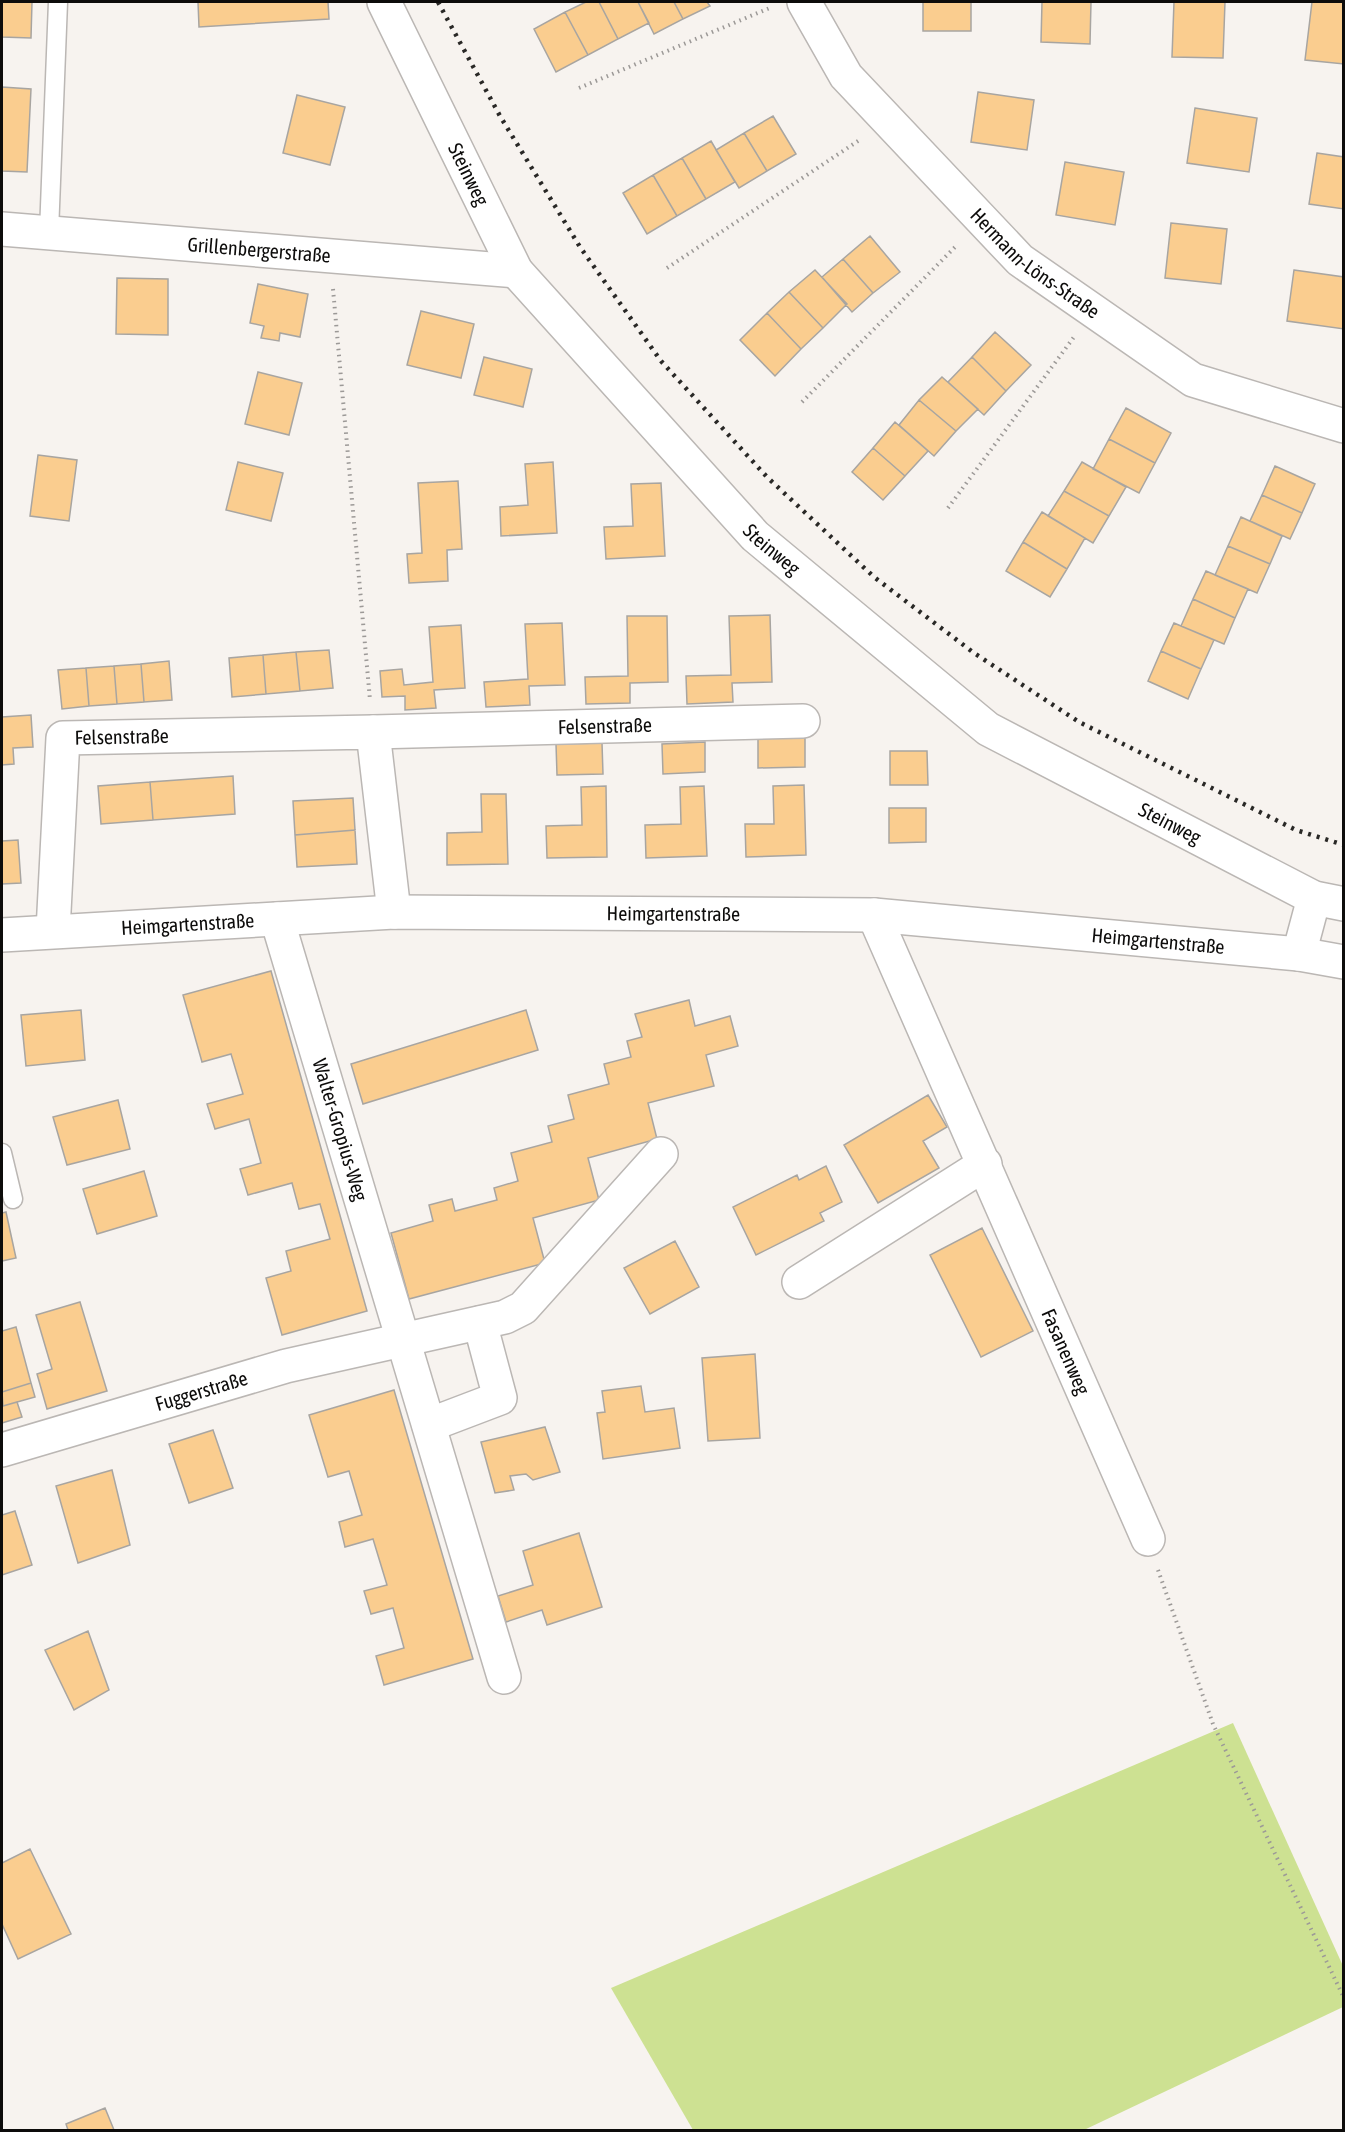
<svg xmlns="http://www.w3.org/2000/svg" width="1345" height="2132" viewBox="0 0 1345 2132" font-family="'Asap Condensed',sans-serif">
<rect width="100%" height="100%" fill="#f7f3ef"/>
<path fill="#cde192" d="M 1233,1723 L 1343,1966 L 1343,2007 L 1084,2130 L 693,2130 L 611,1988 Z"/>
<path fill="#facd8f" stroke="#a8a5a1" stroke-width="1.5" d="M 2,2 L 32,2 L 31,38 L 2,37 Z
M 198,2 L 328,2 L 329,19 L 199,27 Z
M 586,2 L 599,2 L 618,39 L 588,55 L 565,12 Z
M 599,2 L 638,2 L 649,23 L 618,39 Z
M 638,2 L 674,2 L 683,19 L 654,34 Z
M 674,2 L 707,2 L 710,6 L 683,19 Z
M 923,2 L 971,2 L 971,31 L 923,31 Z
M 1042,2 L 1091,2 L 1090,44 L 1041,42 Z
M 1174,2 L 1225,2 L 1223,58 L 1172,57 Z
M 1312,2 L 1344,2 L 1344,64 L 1305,60 Z
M 565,12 L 588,55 L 556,72 L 534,29 Z
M 2,87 L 31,89 L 27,172 L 2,171 Z
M 978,92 L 1034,100 L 1027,150 L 971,142 Z
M 297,95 L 345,107 L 330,165 L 283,153 Z
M 1195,108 L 1257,118 L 1249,172 L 1187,163 Z
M 773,116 L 796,154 L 767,171 L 744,133 Z
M 744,133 L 767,171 L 739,188 L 716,150 Z
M 711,141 L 735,182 L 706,199 L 682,158 Z
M 1317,153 L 1344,157 L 1344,209 L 1309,204 Z
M 682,158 L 706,199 L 677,216 L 653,175 Z
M 1065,162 L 1124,172 L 1115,225 L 1056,215 Z
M 653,175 L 677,216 L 647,234 L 623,193 Z
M 1171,223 L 1227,229 L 1221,284 L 1165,278 Z
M 870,236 L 900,272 L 873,293 L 843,259 Z
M 843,259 L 873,293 L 852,312 L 822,277 Z
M 815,270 L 847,304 L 823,328 L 789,292 Z
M 1294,270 L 1344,277 L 1344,329 L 1287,321 Z
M 117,278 L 168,279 L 168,335 L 116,334 Z
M 258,284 L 308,294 L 300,337 L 280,333 L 279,341 L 261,338 L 264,326 L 250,323 Z
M 789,292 L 823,328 L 801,349 L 767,313 Z
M 421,311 L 474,324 L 461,378 L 407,365 Z
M 767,313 L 801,349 L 775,376 L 740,340 Z
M 995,332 L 1031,365 L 1006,391 L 972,357 Z
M 484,357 L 532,369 L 523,407 L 474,395 Z
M 972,357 L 1006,391 L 984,415 L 948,382 Z
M 258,372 L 302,383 L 289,435 L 245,424 Z
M 942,377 L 978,409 L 956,431 L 919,400 Z
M 919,400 L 956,431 L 934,456 L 899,425 Z
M 1126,408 L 1171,433 L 1155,463 L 1109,439 Z
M 895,422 L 928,451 L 905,476 L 873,448 Z
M 1109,439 L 1155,463 L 1139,493 L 1093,469 Z
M 873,448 L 905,476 L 883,500 L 852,472 Z
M 38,455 L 77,460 L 69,521 L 30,516 Z
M 238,462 L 283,473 L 271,521 L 226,510 Z
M 553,462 L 557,533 L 501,536 L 500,507 L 528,505 L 525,464 Z
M 1082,462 L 1126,487 L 1109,516 L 1064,491 Z
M 1275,466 L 1315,484 L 1302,513 L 1262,495 Z
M 458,481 L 462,549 L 447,550 L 448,581 L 409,583 L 407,554 L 422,553 L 418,483 Z
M 661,483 L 665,556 L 606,559 L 604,527 L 633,526 L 631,484 Z
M 1064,491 L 1109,516 L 1093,543 L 1048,516 Z
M 1262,495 L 1302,513 L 1290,539 L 1250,521 Z
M 1042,512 L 1085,538 L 1067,569 L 1023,542 Z
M 1241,517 L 1282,536 L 1270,564 L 1228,546 Z
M 1023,542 L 1067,569 L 1050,597 L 1006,571 Z
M 1228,546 L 1270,564 L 1257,593 L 1215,575 Z
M 1206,571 L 1248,589 L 1235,618 L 1193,599 Z
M 1193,599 L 1235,618 L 1224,644 L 1181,626 Z
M 770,615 L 772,682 L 732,683 L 733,702 L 687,704 L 686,676 L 731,675 L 729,616 Z
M 627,616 L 667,616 L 668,682 L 630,683 L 630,703 L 586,704 L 585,677 L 628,676 Z
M 562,623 L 565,685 L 529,686 L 530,705 L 486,707 L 484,682 L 528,679 L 525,624 Z
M 1174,623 L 1214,640 L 1201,669 L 1161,651 Z
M 461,625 L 465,688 L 434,690 L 436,708 L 405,710 L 405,696 L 382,697 L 380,671 L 402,669 L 404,685 L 433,682 L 429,627 Z
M 329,650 L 333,688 L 300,691 L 296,652 Z
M 1161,651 L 1201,669 L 1188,699 L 1148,681 Z
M 296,652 L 300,691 L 266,694 L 263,655 Z
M 263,655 L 266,694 L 232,697 L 229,658 Z
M 169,661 L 172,700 L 144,702 L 141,664 Z
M 141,664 L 144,702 L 117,704 L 114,666 Z
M 114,666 L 117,704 L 89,706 L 86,668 Z
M 86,668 L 89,706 L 62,709 L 58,670 Z
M 31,715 L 33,747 L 13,748 L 14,764 L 2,765 L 2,717 Z
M 805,737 L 805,767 L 758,768 L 758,738 Z
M 705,742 L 705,772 L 663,774 L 662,744 Z
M 602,743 L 603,774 L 557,775 L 556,744 Z
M 890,751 L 927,751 L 928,785 L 890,785 Z
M 233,776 L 235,814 L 153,820 L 150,782 Z
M 150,782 L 153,820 L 101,824 L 98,786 Z
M 804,785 L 806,855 L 746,857 L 745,824 L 774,824 L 773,786 Z
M 606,786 L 607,857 L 547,858 L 546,826 L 582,825 L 581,787 Z
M 704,786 L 707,856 L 646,858 L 645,825 L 681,824 L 680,787 Z
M 481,794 L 506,794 L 508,864 L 447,865 L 447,833 L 482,832 Z
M 353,798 L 355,830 L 295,835 L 293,801 Z
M 889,808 L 926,808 L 926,842 L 889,843 Z
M 355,830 L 357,864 L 297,867 L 295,835 Z
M 18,840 L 21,883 L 2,884 L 2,841 Z
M 271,971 L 367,1311 L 282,1335 L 266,1278 L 291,1271 L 286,1251 L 330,1239 L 320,1204 L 299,1209 L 292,1183 L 248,1195 L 240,1169 L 261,1163 L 249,1119 L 215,1129 L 207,1104 L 243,1094 L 231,1054 L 202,1062 L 183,995 Z
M 689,1000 L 695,1026 L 730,1016 L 738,1046 L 706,1055 L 714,1086 L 648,1103 L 657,1139 L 588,1158 L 599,1200 L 533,1218 L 545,1263 L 409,1299 L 391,1233 L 433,1221 L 429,1205 L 452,1199 L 455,1211 L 497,1200 L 494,1188 L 518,1181 L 511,1153 L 552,1142 L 548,1126 L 574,1119 L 568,1095 L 609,1084 L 604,1064 L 631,1057 L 627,1041 L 642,1037 L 635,1014 Z
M 81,1010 L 85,1060 L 26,1066 L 21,1015 Z
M 526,1010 L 538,1050 L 363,1104 L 351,1064 Z
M 928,1095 L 947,1127 L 923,1141 L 939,1168 L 878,1203 L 844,1145 Z
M 118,1100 L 130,1149 L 67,1165 L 53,1117 Z
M 826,1166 L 842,1202 L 820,1213 L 824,1221 L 756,1255 L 733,1207 L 797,1175 L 799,1180 Z
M 144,1171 L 157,1216 L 97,1234 L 83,1189 Z
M 6,1212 L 16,1258 L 2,1261 L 2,1213 Z
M 982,1228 L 1033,1331 L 981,1357 L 930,1255 Z
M 675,1241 L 699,1287 L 650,1314 L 624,1268 Z
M 80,1302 L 107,1391 L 47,1409 L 37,1374 L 52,1369 L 36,1315 Z
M 16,1327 L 31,1383 L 2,1392 L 2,1331 Z
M 755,1354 L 760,1438 L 708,1441 L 702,1358 Z
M 31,1383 L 35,1397 L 3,1406 L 2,1392 Z
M 641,1386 L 645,1412 L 674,1408 L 680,1448 L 603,1459 L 597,1413 L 605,1412 L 602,1391 Z
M 394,1390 L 473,1659 L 384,1685 L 376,1656 L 404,1648 L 393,1608 L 371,1614 L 364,1591 L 387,1585 L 373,1539 L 345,1547 L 339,1522 L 362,1515 L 349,1471 L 328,1477 L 309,1415 Z
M 2,1401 L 3,1406 L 17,1402 L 22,1417 L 2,1423 Z
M 545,1427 L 560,1472 L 533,1480 L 526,1474 L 510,1476 L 514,1490 L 495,1493 L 481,1442 Z
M 213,1430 L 233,1488 L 189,1503 L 169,1444 Z
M 112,1470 L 130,1545 L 78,1563 L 56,1486 Z
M 15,1511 L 32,1565 L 2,1575 L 2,1515 Z
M 579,1533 L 602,1607 L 547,1625 L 542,1610 L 506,1622 L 498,1596 L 533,1585 L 523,1551 Z
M 88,1631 L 109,1690 L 74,1710 L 45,1650 Z
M 30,1849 L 71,1934 L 18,1959 L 2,1924 L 2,1863 Z
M 105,2108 L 114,2130 L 68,2130 L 66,2124 Z"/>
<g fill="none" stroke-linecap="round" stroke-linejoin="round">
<defs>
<path id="service" d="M 49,232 L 58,2
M 2,1153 L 13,1199"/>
<g id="minor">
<path id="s1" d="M 384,2 L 516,271 L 755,536 L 988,729 L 1314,898 L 1344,904"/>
<path id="s2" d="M 804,2 L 846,76 L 1020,260 L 1193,380 L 1344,426"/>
<path id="s3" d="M 2,229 L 516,271"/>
<path id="s4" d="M 373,732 L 803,721"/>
<path id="s5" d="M 874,915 L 1148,1539"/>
<path id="s6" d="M 277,919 L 504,1677"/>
<path id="s7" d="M 53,931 L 63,738 L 373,732 L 394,912"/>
<path id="s8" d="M 2,935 L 394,912 L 874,915 L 1299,954 L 1344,962"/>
<path d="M 1299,954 L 1314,898"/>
<path d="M 799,1282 L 985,1164"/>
<path d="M 429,1425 L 500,1398 L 480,1323"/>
<path id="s9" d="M 2,1450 L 286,1366 L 505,1317 L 523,1308 L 661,1154"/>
</g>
</defs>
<use href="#service" stroke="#bbb7b4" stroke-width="21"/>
<use href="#minor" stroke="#bbb7b4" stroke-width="36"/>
<path stroke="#9c9997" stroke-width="4" stroke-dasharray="1.5 4.5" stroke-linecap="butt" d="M 579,88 L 772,7
M 667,268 L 861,139
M 333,289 L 370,700
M 802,402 L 957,245
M 948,508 L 1074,337
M 1158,1570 L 1213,1724 L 1344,1998"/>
<use href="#service" stroke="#fff" stroke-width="18"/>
<use href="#minor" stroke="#fff" stroke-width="33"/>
<path stroke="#292826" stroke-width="4.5" stroke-dasharray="3 6" stroke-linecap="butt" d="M 438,2 L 500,116 L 580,247 L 661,361 L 767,477 L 874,577 L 974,653 L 1079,722 L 1296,830 L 1344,845"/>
</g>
<g text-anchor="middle" stroke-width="5" stroke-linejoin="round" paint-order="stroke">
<g font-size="20" fill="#0d0c0b" stroke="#fff">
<text dy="7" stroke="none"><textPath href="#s1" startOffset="192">Steinweg</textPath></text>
<text dy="7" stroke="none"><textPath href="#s3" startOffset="258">Grillenbergerstraße</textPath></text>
<text dy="7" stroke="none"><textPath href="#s2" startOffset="352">Hermann-Löns-Straße</textPath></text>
<text dy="7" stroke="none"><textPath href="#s1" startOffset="678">Steinweg</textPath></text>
<text dy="7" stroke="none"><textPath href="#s4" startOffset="232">Felsenstraße</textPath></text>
<text dy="7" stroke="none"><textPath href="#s7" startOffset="252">Felsenstraße</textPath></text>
<text dy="7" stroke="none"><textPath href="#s1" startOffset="1164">Steinweg</textPath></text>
<text dy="7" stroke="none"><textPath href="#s8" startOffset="672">Heimgartenstraße</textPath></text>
<text dy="7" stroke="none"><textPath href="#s8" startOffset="186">Heimgartenstraße</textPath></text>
<text dy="7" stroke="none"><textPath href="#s8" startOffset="1158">Heimgartenstraße</textPath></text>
<text dy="7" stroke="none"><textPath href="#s6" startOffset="220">Walter-Gropius-Weg</textPath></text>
<text dy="7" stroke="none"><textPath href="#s5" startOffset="477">Fasanenweg</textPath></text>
<text dy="7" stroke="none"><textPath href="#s9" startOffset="208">Fuggerstraße</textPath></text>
</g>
</g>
<rect width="1345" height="2132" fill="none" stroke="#0d0c0b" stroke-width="6"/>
</svg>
